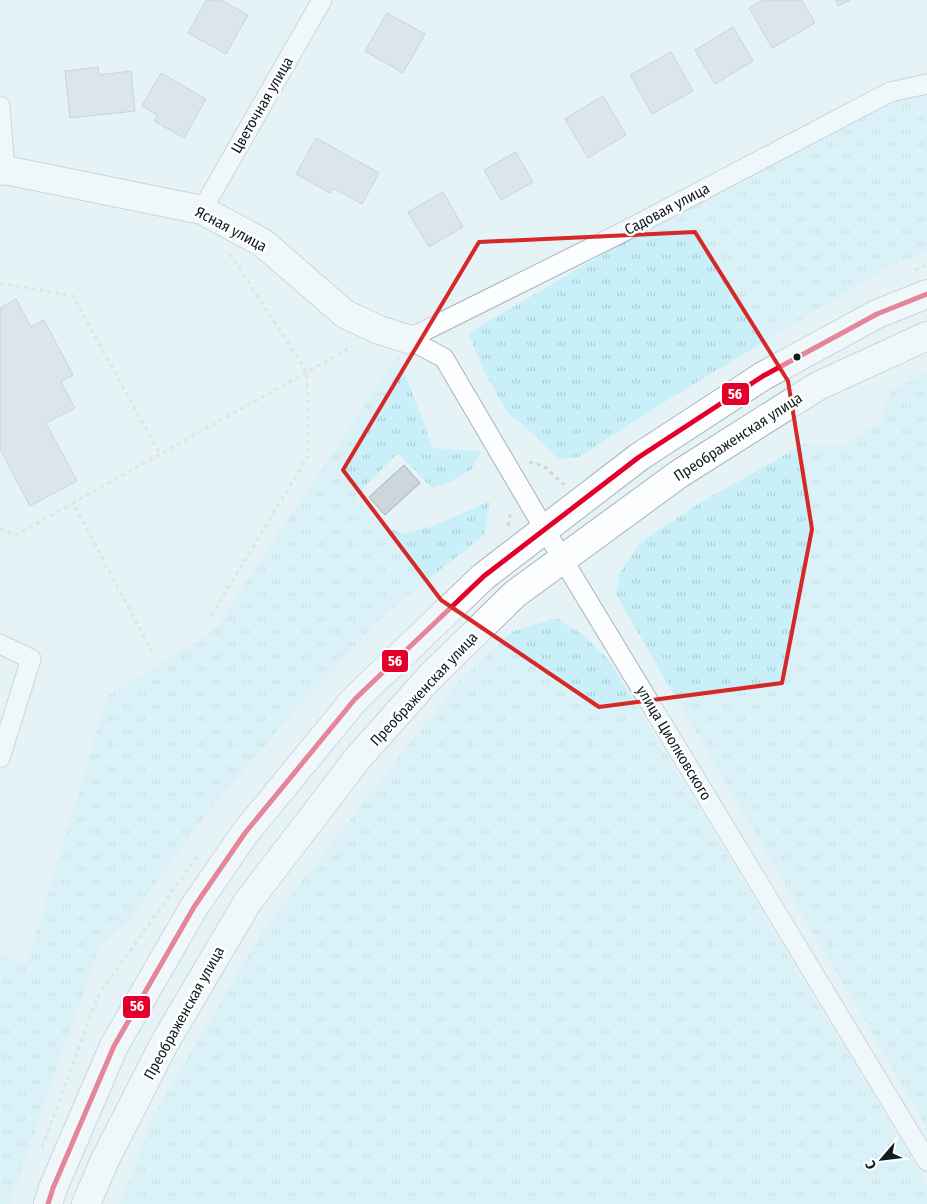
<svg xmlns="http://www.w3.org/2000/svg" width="927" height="1204" viewBox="0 0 927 1204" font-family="'Fira Sans Condensed',sans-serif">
<defs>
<pattern id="grass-tufts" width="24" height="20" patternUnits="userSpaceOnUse" patternTransform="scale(1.25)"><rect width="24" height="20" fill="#c9f0f9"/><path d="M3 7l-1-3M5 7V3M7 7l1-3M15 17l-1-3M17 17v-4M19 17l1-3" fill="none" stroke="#accdd5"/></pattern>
</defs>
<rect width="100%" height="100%" fill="#e6f3f6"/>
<path fill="url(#grass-tufts)" d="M 927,84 L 927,251 L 892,265 L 674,396 L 579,457 L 558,459 L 533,434 L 506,411 L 485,373 L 468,333 L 783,149 Z
M 398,355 L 433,448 L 481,451 L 471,470 L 450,482 L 432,488 L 398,453 L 354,497 L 374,520 L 402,534 L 433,526 L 490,501 L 484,535 L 389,610 L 288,718 L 196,827 L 130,920 L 100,945 L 9,1204 L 0,1204 L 0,956 L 27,963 L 107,697 L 194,643 L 217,626 Z
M 927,372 L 927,1128 L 616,595 L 619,574 L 641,542 L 698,504 L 804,444 L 840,446 L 878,424 L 892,390 Z
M 556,618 L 583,635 L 609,660 L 927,1184 L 927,1204 L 120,1204 L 152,1118 L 261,934 L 456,684 L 512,632 Z"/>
<path fill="#cdd7db" stroke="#a4aeb2" d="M 206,0 L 221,0 L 248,15 L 226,54 L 188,33 Z
M 763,0 L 802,0 L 815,23 L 772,48 L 749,8 Z
M 836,0 L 850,0 L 838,6 Z
M 387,13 L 425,34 L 403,73 L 365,51 Z
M 733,27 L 753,61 L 715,84 L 695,50 Z
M 671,52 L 693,91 L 652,114 L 630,75 Z
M 98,67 L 99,75 L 131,71 L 135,111 L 70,118 L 65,71 Z
M 161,73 L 206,99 L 184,138 L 154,121 L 158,115 L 142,106 Z
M 603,96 L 626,135 L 588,158 L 565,119 Z
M 316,138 L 379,173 L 362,204 L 333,188 L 330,193 L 296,174 Z
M 516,152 L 533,182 L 501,200 L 484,170 Z
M 443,192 L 463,227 L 429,247 L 408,212 Z
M 16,299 L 31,327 L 44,320 L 73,375 L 61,382 L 75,408 L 46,423 L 77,481 L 30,506 L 0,449 L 0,308 Z
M 404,465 L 420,483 L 385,515 L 369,497 Z"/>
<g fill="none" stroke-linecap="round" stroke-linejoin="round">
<defs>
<path id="street" d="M 0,106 L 5,170
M 202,210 L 322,0
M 408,339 L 444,358 L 545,530 L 927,1161
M 408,339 L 623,232 L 890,92 L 927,84
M 0,644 L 31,659 L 0,758"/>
<path id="secondary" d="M 0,171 L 5,170 L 202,210 L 263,243 L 345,314 L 379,330 L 408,339
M 48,1204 L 53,1188 L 114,1046 L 194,907 L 245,833 L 355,699 L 484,576 L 639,457 L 763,376 L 877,314 L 927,294
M 86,1204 L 104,1162 L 164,1044 L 247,903 L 358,758 L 431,676 L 515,594 L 679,474 L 818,386 L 927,336"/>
</defs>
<use href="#street" stroke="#a9b4b7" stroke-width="21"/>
<use href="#secondary" stroke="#a9b4b7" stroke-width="30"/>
<path stroke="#d2d6d7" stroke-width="3" stroke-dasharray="4 4" stroke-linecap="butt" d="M 230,254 L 307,372 L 353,346
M 915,270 L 927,265
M 0,283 L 73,296 L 160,454
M 529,462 L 544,466 L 563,484 L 565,483
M 508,526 L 510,516 L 509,510
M 0,529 L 16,535 L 73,503
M 152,652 L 73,503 L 307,372 L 308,456 L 211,616
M 42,1147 L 98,996 L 198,855"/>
<use href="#street" stroke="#fbfdfe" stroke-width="19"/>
<use href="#secondary" stroke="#fbfdfe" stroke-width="28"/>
<defs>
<path id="bus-1" d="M 48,1204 L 53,1188 L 114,1046 L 194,907 L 245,833 L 355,699 L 484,576 L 639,457 L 763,376 L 877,314 L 927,294"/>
</defs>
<use href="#bus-1" stroke="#fff" stroke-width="9"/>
<use href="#bus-1" stroke="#e4002b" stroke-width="5"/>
</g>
<path d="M0 0H927V1204H0ZM 695,232 L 788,381 L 812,529 L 782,683 L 599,707 L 441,600 L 343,470 L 479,242 Z" fill="#e6f3f6" fill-opacity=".55" fill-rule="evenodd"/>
<path fill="none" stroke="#d62828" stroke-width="4" stroke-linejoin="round" d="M 695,232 L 788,381 L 812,529 L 782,683 L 599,707 L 441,600 L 343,470 L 479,242 Z"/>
<circle fill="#101b1e" stroke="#fff" stroke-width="2" cx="797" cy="357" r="4.5"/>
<g text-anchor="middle" stroke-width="5" stroke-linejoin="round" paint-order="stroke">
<g font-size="15" fill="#101b1e" stroke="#fff">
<text transform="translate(262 105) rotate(-60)" y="5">Цветочная улица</text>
<text transform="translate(667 209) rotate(-28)" y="5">Садовая улица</text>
<text transform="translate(231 229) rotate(28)" y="5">Ясная улица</text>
<text transform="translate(738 437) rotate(-33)" y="5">Преображенская улица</text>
<text transform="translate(424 689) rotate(-47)" y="5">Преображенская улица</text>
<text transform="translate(674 743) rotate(59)" y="5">улица Циолковского</text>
<text transform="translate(184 1013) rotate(-61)" y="5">Преображенская улица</text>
</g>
</g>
<g stroke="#fff" stroke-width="2">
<rect x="721" y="382" width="29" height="24" rx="5" fill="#e4002b"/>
<rect x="381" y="649" width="28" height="24" rx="5" fill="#e4002b"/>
<rect x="122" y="995" width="29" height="24" rx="5" fill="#e4002b"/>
</g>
<g font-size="14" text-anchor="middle" font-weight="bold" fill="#fff">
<text x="735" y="399">56</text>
<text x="395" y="666">56</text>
<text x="137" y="1011">56</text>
</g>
<g transform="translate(882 1159) rotate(242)" stroke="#ffffff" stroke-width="4" paint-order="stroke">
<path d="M0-4L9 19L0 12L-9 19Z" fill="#101b1e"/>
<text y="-8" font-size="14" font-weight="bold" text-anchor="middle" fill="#101b1e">С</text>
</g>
</svg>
